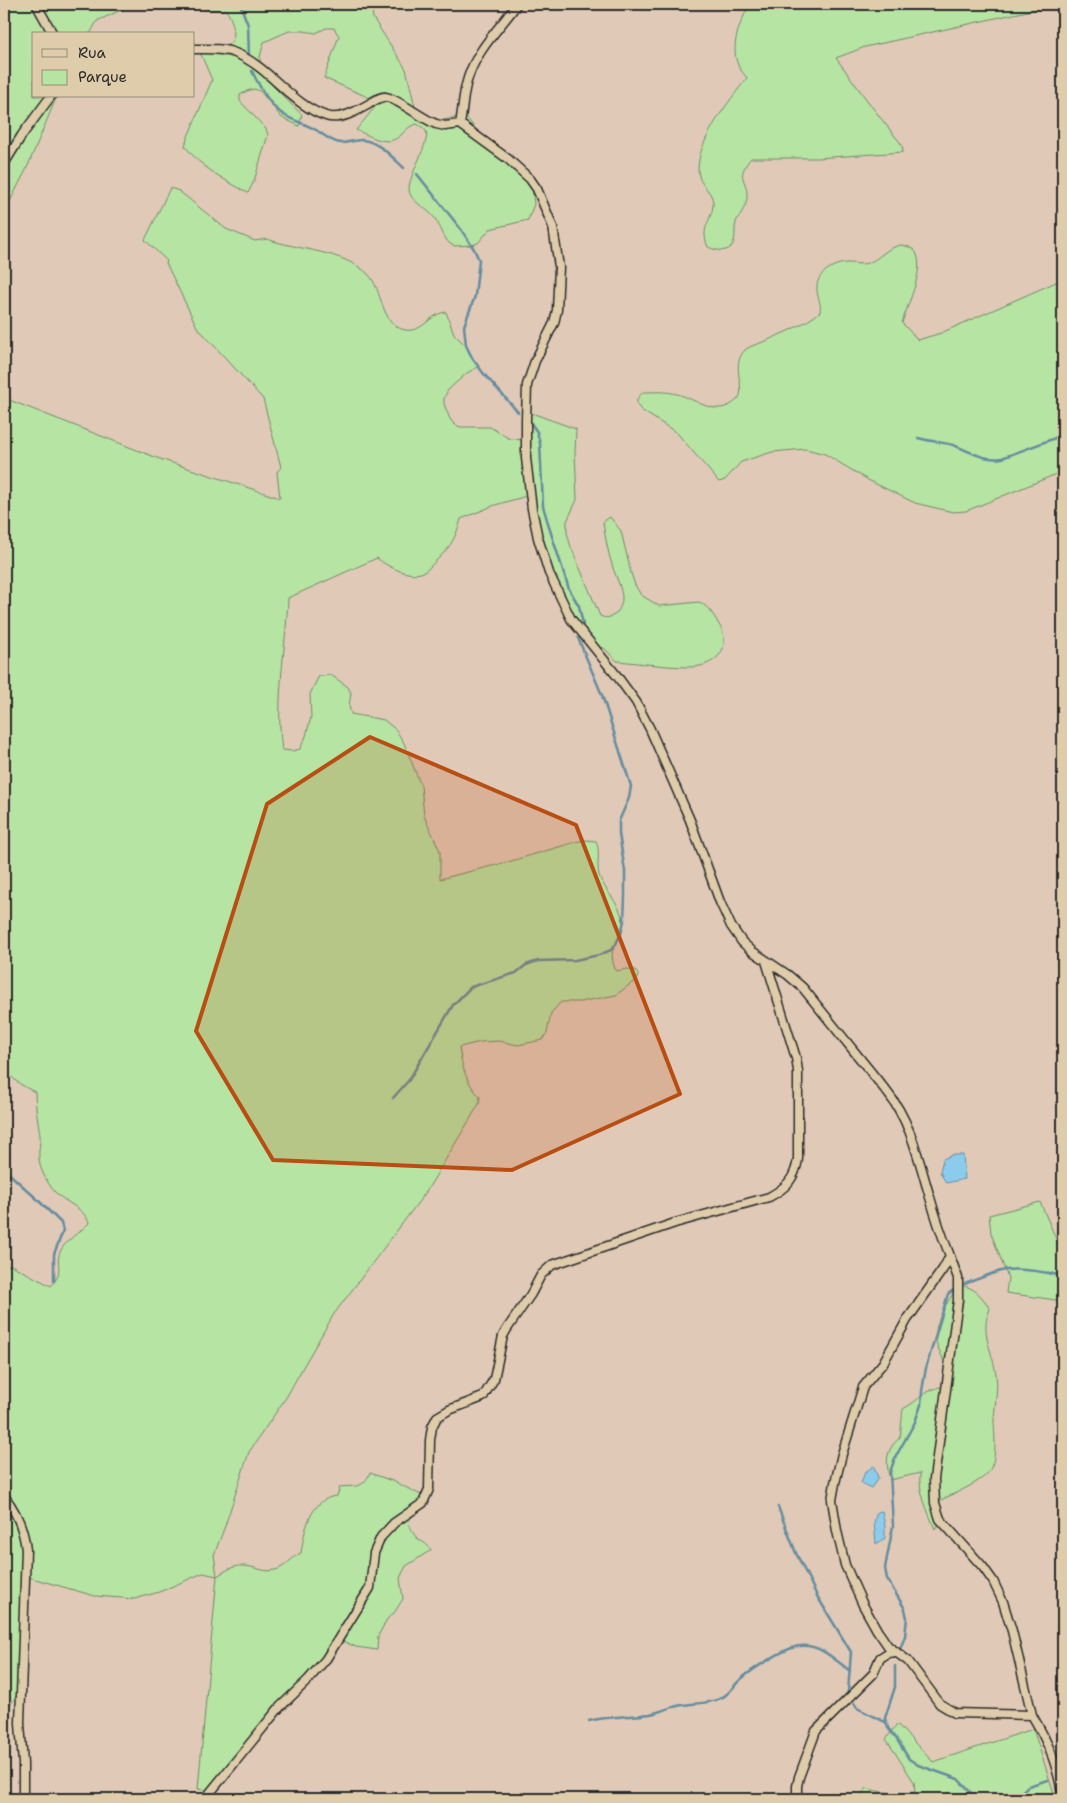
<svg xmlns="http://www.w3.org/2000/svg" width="1067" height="1803" viewBox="0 0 1067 1803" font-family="'Shantell Sans',sans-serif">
<rect width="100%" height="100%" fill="#e0cab7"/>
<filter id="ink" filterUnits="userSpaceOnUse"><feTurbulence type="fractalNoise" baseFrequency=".02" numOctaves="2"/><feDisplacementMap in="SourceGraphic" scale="10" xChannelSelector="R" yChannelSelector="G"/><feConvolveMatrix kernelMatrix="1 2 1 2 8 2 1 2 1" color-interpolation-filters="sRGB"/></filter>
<g filter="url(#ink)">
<path fill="#b6e4a3" stroke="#708867" d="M 4,4 L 134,4 L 97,21 L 90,34 L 34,34 L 34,96 L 57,96 L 27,168 L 4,213 Z
M 206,4 L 371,4 L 373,18 L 406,69 L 418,119 L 432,122 L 465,116 L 490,146 L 522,169 L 532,186 L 534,204 L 528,220 L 490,229 L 478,243 L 472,245 L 455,246 L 450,244 C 442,236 440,223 432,215 C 425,207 410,201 409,190 C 408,176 431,141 426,131 C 424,128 420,126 417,124 C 409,126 407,129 401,135 C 388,148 371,136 356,130 L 379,102 L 324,78 L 339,36 L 334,28 L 326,28 L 316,33 L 304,31 L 289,31 L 264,42 L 260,57 L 260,73 L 302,115 L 299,126 L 281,117 L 260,91 L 254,89 L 247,91 L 240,95 L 240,101 L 266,129 L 268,135 L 254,181 L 248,193 C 225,180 201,168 185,146 L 187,139 L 212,80 L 200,52 C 208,50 221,49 228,45 C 239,38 232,18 226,10 L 206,10 Z
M 750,4 L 1059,4 L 865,47 L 836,58 L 872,107 L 902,145 L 903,152 L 817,158 L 751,158 C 734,179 748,178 747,197 C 747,206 740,214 736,222 C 734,229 736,235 734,241 C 731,254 717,251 708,247 C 699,226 713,221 713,203 C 713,192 701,186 699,176 C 692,146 730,100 747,78 C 745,75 742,72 740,69 C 728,48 740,22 750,4 Z
M 170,188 L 179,191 L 226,229 L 255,241 L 267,239 C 298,250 344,251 368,274 C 383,289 380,325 405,330 C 423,333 429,314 446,312 L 454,334 L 467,347 L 478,367 L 467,373 L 448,390 L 444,398 L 444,404 L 450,419 L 454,424 L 460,427 L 490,427 L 510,439 L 527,440 L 526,411 L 576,429 L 575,453 L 577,500 L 567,521 L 567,533 L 571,547 L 600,616 C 612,622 622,610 622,598 C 622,589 616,577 613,568 C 608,553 605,537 603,522 L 610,517 L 621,531 L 631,573 L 635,585 L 641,595 L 659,606 L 699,602 C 709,606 716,619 721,628 C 732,651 713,667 690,667 C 666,667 641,663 617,661 L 604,648 L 593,646 L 557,593 L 530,495 L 495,505 L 461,519 C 456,537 451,546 438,559 C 433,563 429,569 424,572 C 409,578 388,567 377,558 L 288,598 C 286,648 275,700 282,750 L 293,751 L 300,749 L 306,736 L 311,717 L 310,694 L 319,676 L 331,675 L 348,687 L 351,693 L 349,706 L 351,714 L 384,720 L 396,730 L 404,743 L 421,786 L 424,816 L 440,851 L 440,879 L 508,862 L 579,841 L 586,840 L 596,841 C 601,853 596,863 599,875 C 604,891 623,906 623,924 C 624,945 604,943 616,971 L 627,969 L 635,970 L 638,975 L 636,982 L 633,982 L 616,995 L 580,1002 L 561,1002 L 551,1013 L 547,1033 L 542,1040 L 518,1045 L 499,1041 L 481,1042 L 459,1047 C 462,1068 466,1082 480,1097 L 479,1104 L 426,1192 L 334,1314 L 307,1360 L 287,1396 L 249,1452 L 225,1526 L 214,1555 L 217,1576 C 225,1571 234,1565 243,1566 C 254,1566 264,1573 275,1570 C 285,1568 292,1557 301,1553 C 304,1532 310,1498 337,1496 L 340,1487 C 356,1485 362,1490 370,1473 L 395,1482 L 429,1499 C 423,1507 414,1513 408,1522 C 411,1528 413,1533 417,1538 C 423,1543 427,1543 431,1550 L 406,1566 L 400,1578 L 403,1599 L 394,1613 L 387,1619 L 378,1636 L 377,1650 L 356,1647 L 340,1640 L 292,1703 L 279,1714 L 217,1790 L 213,1799 L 200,1799 L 206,1790 L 198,1789 L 217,1576 L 203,1573 L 159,1592 L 135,1599 L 95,1596 L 28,1577 L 19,1692 L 7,1709 L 4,1719 L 4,1266 L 11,1265 L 51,1286 C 65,1270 55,1266 60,1252 C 65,1240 81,1232 89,1223 C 85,1208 65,1203 55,1192 C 48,1184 39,1169 39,1158 C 38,1150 41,1143 40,1135 C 38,1120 35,1107 35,1092 C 22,1086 10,1079 4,1065 L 4,398 L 160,459 L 280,498 L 277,472 L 281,467 L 263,399 L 197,327 L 166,263 L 167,261 L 145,240 Z
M 901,245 C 907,246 915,248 917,255 C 924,272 907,305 902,323 L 918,340 L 941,333 L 1063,279 L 1063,466 L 1054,475 L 966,511 L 953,512 L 915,503 L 868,480 L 825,454 L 806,449 L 772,452 L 741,462 L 725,480 L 719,482 L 677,433 L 641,410 L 637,405 L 637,399 L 643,392 C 655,392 666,391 677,394 C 697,399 716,419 737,400 C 748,390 729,366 745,350 C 750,346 760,343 766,341 C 785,332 804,325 820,312 C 822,302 816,297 817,286 C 818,272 835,263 848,263 C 855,263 861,265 868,263 C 880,259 885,248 901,245 Z
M 1040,1202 L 1060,1248 L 1063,1246 L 1063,1301 L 1006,1293 L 1008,1278 L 991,1233 L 989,1215 Z
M 959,1285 C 975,1287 982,1296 990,1309 C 980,1330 991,1348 995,1369 C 999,1385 995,1402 994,1419 C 994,1434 999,1462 986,1475 C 975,1485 953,1494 939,1501 L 940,1521 L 935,1529 C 928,1512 918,1491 920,1473 L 890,1480 C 887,1467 885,1457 892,1446 C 894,1443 898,1440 900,1437 C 901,1433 902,1415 903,1409 C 920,1400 925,1389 945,1386 C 946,1377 945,1368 943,1359 C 941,1353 937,1347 936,1341 C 933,1322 948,1301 959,1285 Z
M 897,1724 L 933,1762 L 1033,1729 L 1056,1799 L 858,1799 L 867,1788 C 877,1793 903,1794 915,1792 L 914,1782 L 886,1739 Z"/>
<path fill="#8bccec" stroke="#658c9f" d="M 952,1155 L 963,1155 L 965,1179 L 946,1183 L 940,1172 L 943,1159 Z
M 874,1466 L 878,1478 L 871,1488 L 861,1483 L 865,1472 Z
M 882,1511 L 885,1526 L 885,1538 L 876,1544 L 874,1522 L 877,1512 Z"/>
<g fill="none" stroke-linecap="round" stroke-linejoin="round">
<path stroke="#658c9f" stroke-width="2.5" d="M 240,4 L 248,25 L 249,58
M 252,71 C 259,86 270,106 284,115 C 294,121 306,124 316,130 C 323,134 330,141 340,143 C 347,144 355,139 363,140 C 379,142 392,157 404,168
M 417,174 L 460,228 L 474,249 L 479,260 L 475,296 L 464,326 L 466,345 L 472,358 L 484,374 L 518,412
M 528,419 L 537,432 L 540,443 L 543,506 L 550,530 L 569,589 L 579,606 L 583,624
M 918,438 C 929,441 941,442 953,445 C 970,451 983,461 1002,458 L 1063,435
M 393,1098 L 409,1080 L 453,1005 L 471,987 L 516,973 L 526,965 L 538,961 L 575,960 L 599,955 L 611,950 L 616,944 L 621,933 L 624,921 L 625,896 L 625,871 L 619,834 L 619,821 L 629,798 L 631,786 L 602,695 L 578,638
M 4,1169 L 37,1199 L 61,1223 L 63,1231 L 54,1254 L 54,1281
M 965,1284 C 975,1280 994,1272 1005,1270 C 1023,1268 1045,1272 1063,1276
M 778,1507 L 796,1553 L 817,1596 L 851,1652 L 848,1692
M 899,1652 L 905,1636 L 907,1618 L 905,1609 L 887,1579 L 885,1568 L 893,1526 L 890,1472 L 895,1458 L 915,1422 L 921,1405 L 922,1391 L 926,1368 L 948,1294 L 956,1288
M 895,1666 L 895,1687 L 885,1718 L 888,1728 L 896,1738 L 909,1759 L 918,1765 L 958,1779 L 977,1799
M 854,1703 L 857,1708 L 885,1722
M 589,1721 C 609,1716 630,1717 650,1714 C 661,1712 672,1706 683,1705 C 696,1703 709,1704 721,1698 C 730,1694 733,1686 740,1680 C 751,1670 786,1647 800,1646 C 820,1644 834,1659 850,1671
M 1015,1799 L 1028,1786 L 1048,1780"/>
<defs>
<path id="street" d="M 36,4 L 53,34
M 194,49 C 207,49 223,48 235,53 C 270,67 290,104 326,116 C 339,121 357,111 369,104 C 374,101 380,96 386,97 C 396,98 423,119 436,124 L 445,126 L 460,124 L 508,159 L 530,179 L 537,189 L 553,227 L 559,267 L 557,310 L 554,323 L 535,361 L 527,385 L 526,420 L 526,458 L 532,509 L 538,538 L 549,573 L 571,619 L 617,676 L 636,702 L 650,729 L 690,820 L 720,902 L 731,926 L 742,942 L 752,951 L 788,975 L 803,988 L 887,1092 C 911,1122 918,1158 929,1194 C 935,1215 942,1236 950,1256 L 943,1269 L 907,1320 L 883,1363 L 863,1387 L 842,1454 L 835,1483 L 832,1500 L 837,1531 L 845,1565 L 863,1605 L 877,1630 L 888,1646 L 908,1661 L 940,1704 L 955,1713 L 1032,1715 C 1049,1744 1057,1764 1063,1797
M 460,124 C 463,109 463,92 468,78 C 477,49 500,28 517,4
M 4,164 L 22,135 L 51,96
M 950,1256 L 958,1278 L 958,1300 L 934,1479 L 935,1503 L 940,1519 L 983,1567 L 993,1581 L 1003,1602 L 1012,1631 L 1032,1715
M 4,1496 C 16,1511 24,1530 26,1550 L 20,1723 L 23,1764 L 23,1799
M 205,1799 L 279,1708 L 308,1680 L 326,1659 L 370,1588 L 374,1553 L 381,1537 L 394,1523 L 423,1503 L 429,1489 L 430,1440 L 432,1427 L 437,1417 L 449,1410 L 483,1397 L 494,1379 L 503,1336 L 507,1329 L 531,1294 L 541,1275 L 552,1265 L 675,1223 L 769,1197 C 786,1188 795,1179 798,1159 L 798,1071 L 796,1058 L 766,961
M 797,1799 L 797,1786 L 799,1777 L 816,1731 L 873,1674 L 880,1658 L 888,1653 L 896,1652"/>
</defs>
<use href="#street" stroke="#2b2b2b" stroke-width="11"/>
<use href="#street" stroke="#deccaa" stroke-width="8"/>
</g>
</g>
<path fill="#b94e14" fill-opacity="0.2" stroke="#b94e14" stroke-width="4" stroke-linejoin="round" d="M 370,737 L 576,825 L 680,1094 L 512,1170 L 273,1160 L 196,1031 L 267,804 Z"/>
<rect width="1067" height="1803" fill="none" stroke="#deccaa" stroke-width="20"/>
<rect x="10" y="10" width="1047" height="1783" fill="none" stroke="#2b2b2b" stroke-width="2" filter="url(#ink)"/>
<rect x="32" y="32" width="162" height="65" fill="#deccaa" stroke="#968c77"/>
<rect x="42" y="49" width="25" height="8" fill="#deccaa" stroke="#968c77"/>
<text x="78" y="58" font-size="15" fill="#2b2b2b">Rua</text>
<rect x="42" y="70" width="25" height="15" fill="#b6e4a3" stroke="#968c77"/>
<text x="78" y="82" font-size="15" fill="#2b2b2b">Parque</text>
</svg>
